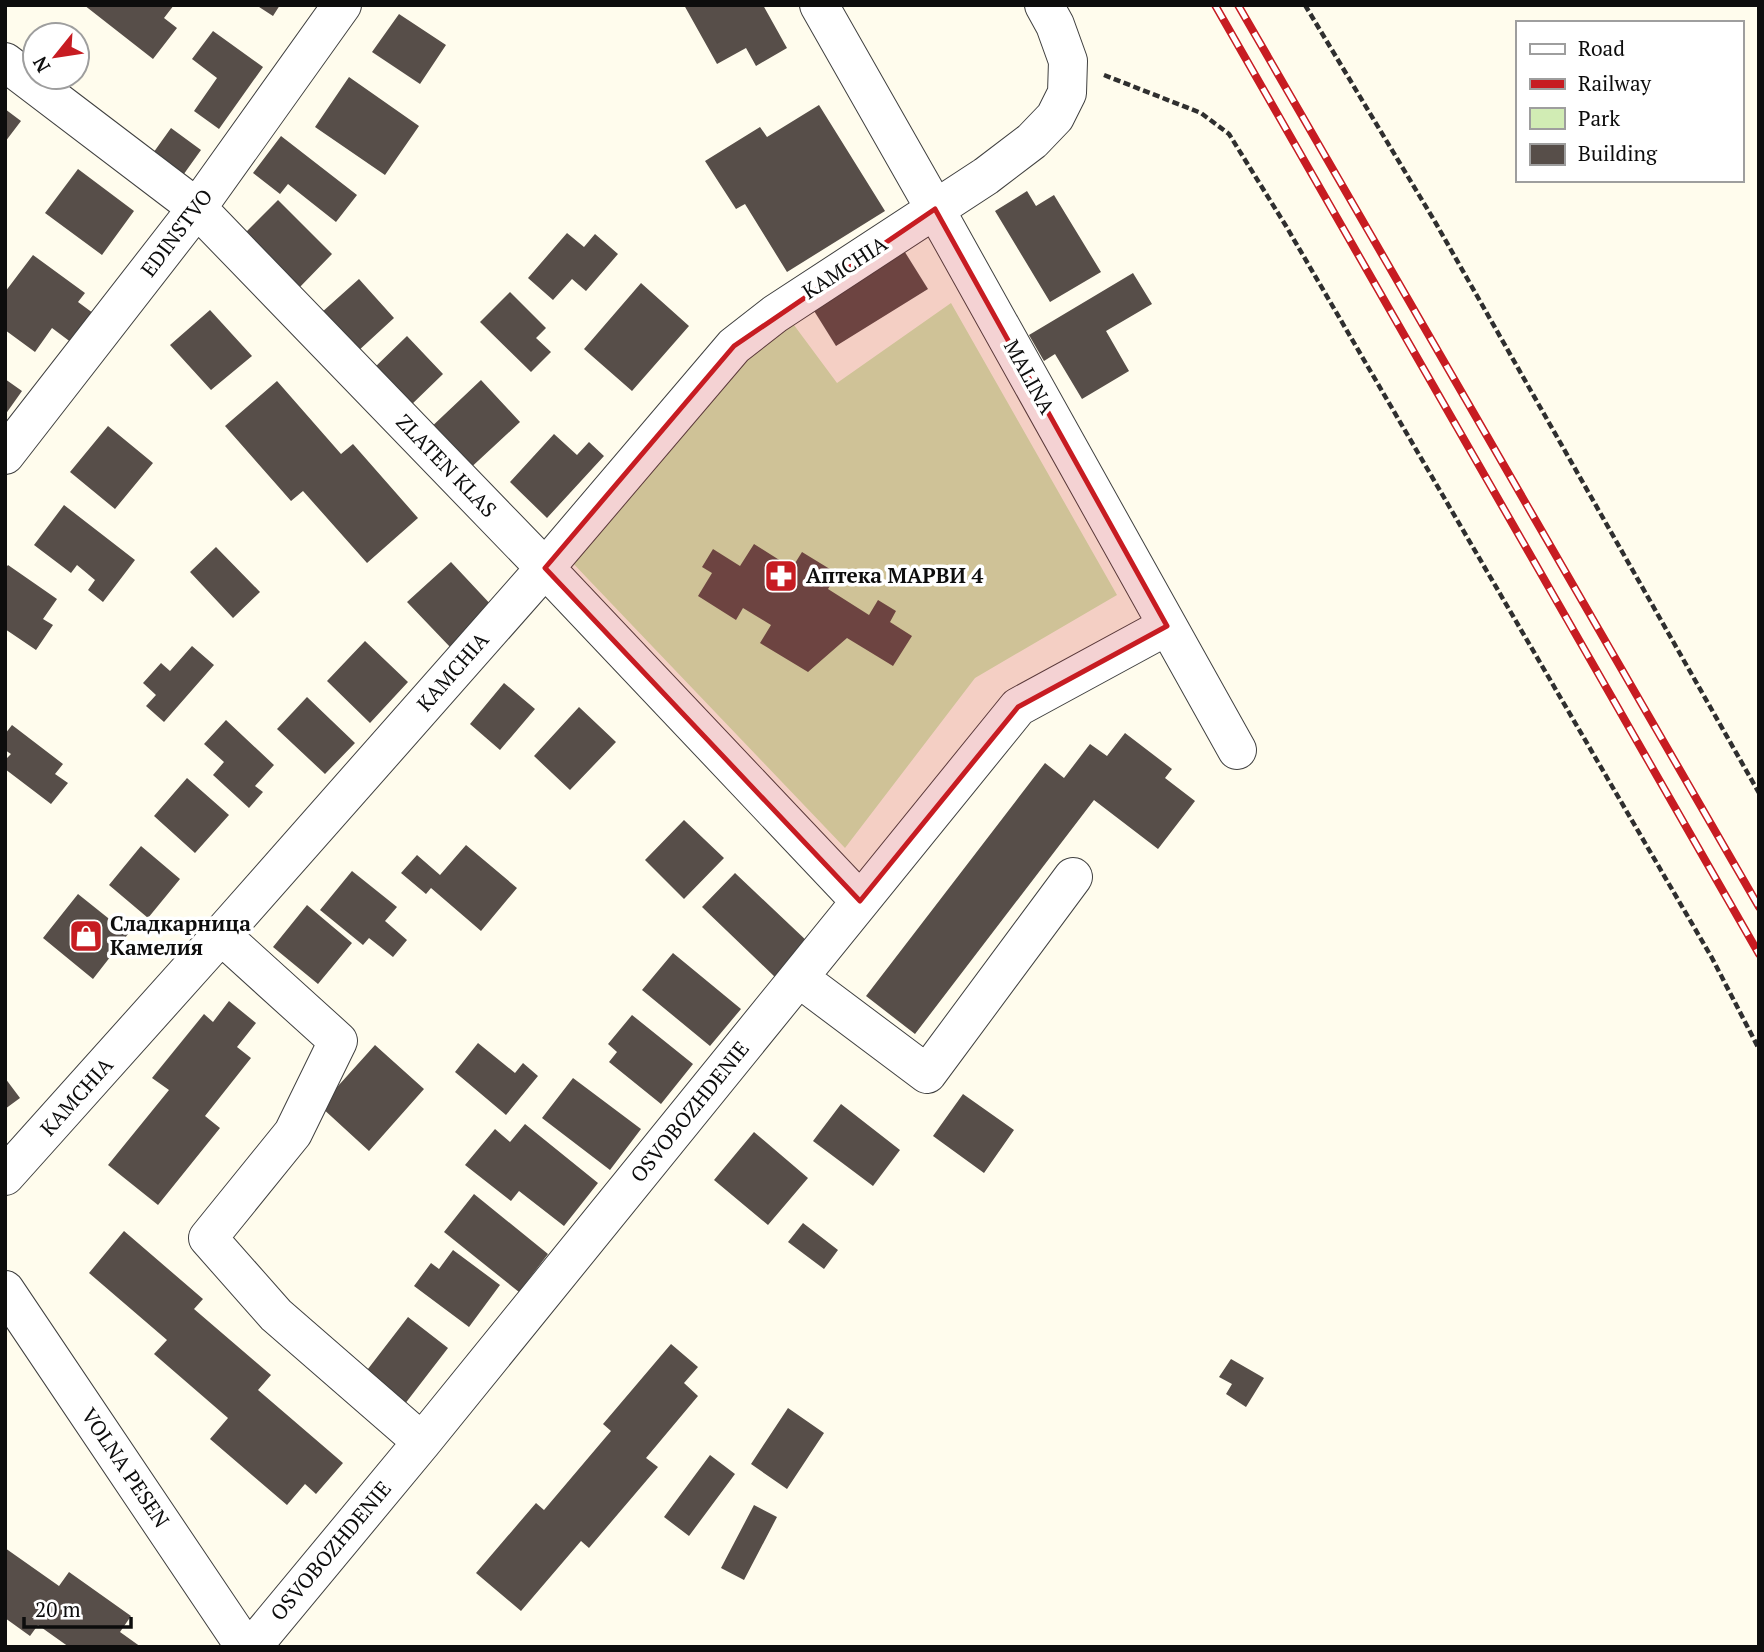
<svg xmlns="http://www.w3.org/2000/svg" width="1764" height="1652" viewBox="0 0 1764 1652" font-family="'PT Serif',serif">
<rect width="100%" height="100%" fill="#fffced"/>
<path fill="#d1ecb4" d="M 951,303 L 1117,595 L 975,678 L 845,848 L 567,557 L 746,352 L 791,321 L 837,383 Z"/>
<path fill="#574e49" d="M 84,5 L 174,5 L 164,18 L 177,28 L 153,59 Z
M 256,5 L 280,5 L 273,16 Z
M 684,5 L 763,5 L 787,48 L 756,66 L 746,48 L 717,64 Z
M 399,14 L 446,45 L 420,84 L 372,52 Z
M 213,31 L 263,67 L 219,129 L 194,111 L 217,78 L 192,59 Z
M 349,77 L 419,126 L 385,175 L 315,127 Z
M 819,105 L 885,211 L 787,272 L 745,204 L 736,209 L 705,161 L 760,127 L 767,137 Z
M 5,109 L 21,121 L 5,142 Z
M 171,128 L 201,150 L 181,178 L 151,156 Z
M 281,136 L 357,195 L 336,222 L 288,184 L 280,194 L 253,173 Z
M 78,169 L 134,211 L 102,255 L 45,213 Z
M 1027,191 L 1036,206 L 1054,195 L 1101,272 L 1050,302 L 995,211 Z
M 278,200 L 332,254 L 298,289 L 243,235 Z
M 567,233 L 584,247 L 595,234 L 618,254 L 586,291 L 572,279 L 553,300 L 528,278 Z
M 903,249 L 928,289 L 836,346 L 811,306 Z
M 33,255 L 85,293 L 78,302 L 97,316 L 76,346 L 52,328 L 35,352 L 5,330 L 5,292 Z
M 1133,273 L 1152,304 L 1106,331 L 1129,371 L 1082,399 L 1055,354 L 1044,361 L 1029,335 Z
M 359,279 L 394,318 L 357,352 L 321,313 Z
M 641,283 L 689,326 L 632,391 L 584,349 Z
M 510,292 L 546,328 L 536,338 L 551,352 L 531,372 L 480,322 Z
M 210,310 L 252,356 L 211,390 L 170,345 Z
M 407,336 L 443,374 L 408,408 L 372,370 Z
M 5,379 L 22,391 L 5,415 Z
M 481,380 L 520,422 L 465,473 L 426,432 Z
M 277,381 L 341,454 L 353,444 L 418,518 L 367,563 L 303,491 L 291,501 L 225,426 Z
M 108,426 L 153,463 L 115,509 L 70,472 Z
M 554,434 L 577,455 L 589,442 L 604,456 L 547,518 L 510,482 Z
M 64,505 L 135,560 L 103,602 L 88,590 L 95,580 L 77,565 L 71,573 L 34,545 Z
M 754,544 L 792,568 L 802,552 L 838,574 L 828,589 L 869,615 L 878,600 L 896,611 L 890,622 L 912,636 L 893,666 L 847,638 L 808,672 L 760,643 L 771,625 L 743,608 L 736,620 L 698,596 L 712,573 L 702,567 L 713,549 L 740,566 Z
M 216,547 L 260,592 L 233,618 L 190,572 Z
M 451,562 L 494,608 L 451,648 L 407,602 Z
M 8,565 L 57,599 L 43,619 L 53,625 L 36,650 L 5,629 L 5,569 Z
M 365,641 L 408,682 L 370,723 L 327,681 Z
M 192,646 L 214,665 L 164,722 L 146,706 L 156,695 L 143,683 L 161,663 L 170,671 Z
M 504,683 L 535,709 L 500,750 L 470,724 Z
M 307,697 L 355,743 L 325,774 L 277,729 Z
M 579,707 L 616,742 L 570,790 L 534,756 Z
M 226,720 L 274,765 L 255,786 L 263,792 L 249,808 L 213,775 L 224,762 L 204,744 Z
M 12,725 L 63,764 L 55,774 L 68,783 L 51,804 L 5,769 L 5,760 L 11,754 L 5,750 L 5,734 Z
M 1125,733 L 1172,769 L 1165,778 L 1195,801 L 1158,849 L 1094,800 L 915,1034 L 866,996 L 1045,763 L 1064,778 L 1090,744 L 1107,756 Z
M 187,778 L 229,815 L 195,853 L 154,816 Z
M 684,820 L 724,858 L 684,899 L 645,860 Z
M 466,845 L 517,888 L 481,931 L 431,888 L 426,894 L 401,873 L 417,855 L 440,875 Z
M 141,846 L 180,879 L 148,918 L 109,885 Z
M 352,871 L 397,907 L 385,921 L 407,940 L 393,957 L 369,938 L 363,945 L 320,910 Z
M 735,873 L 809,943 L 776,978 L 702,907 Z
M 78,894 L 128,934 L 93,979 L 43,938 Z
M 307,905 L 352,943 L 318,984 L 273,947 Z
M 673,953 L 741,1009 L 710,1046 L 642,990 Z
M 229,1001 L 256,1023 L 237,1047 L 251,1058 L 205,1116 L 220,1128 L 158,1205 L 108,1165 L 169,1090 L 152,1078 L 204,1014 L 213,1022 Z
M 632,1015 L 693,1064 L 661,1104 L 609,1062 L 617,1052 L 608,1044 Z
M 478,1043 L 515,1073 L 523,1063 L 538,1076 L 506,1115 L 455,1072 Z
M 375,1045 L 424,1089 L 369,1151 L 320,1106 Z
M 5,1078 L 20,1098 L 5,1109 Z
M 573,1078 L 641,1129 L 610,1170 L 542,1118 Z
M 963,1094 L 1014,1130 L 984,1173 L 933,1136 Z
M 841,1104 L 900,1150 L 873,1186 L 813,1141 Z
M 525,1124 L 598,1183 L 564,1226 L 519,1191 L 511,1201 L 465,1165 L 495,1129 L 510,1142 Z
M 754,1132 L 808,1178 L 768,1225 L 714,1180 Z
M 474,1194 L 548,1254 L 519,1292 L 444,1232 Z
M 803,1223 L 838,1250 L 824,1269 L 788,1242 Z
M 124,1231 L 203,1299 L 194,1309 L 271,1375 L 258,1390 L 343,1463 L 316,1494 L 305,1484 L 287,1505 L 210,1439 L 228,1418 L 154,1354 L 167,1340 L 89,1273 Z
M 453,1250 L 500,1285 L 469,1327 L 414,1286 L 431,1263 L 439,1269 Z
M 408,1317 L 448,1348 L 401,1409 L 361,1378 Z
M 671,1344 L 698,1367 L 684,1383 L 698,1396 L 646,1458 L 658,1467 L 589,1548 L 581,1541 L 521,1611 L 476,1573 L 536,1503 L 544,1510 L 611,1431 L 603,1424 Z
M 1231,1359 L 1264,1378 L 1246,1407 L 1226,1394 L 1232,1384 L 1219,1377 Z
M 788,1408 L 824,1433 L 787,1489 L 751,1464 Z
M 710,1455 L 735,1474 L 689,1536 L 664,1517 Z
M 754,1505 L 777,1517 L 744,1580 L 721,1568 Z
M 5,1548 L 59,1586 L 69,1572 L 131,1616 L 120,1632 L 141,1647 L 69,1647 L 38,1625 L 30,1636 L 5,1618 Z"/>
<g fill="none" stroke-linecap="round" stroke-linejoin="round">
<defs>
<path id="minor" d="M 819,5 L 935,209 L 1237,750
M 5,62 L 197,208 L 545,568 L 860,901
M 5,455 L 197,208 L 342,5
M 221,935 L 338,1041 L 293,1133 L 208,1238 L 276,1315 L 422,1442
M 799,978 L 927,1074 L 1073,877
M 5,1176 L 221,935 L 545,568 L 734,346 L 775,314 L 986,176 L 1032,141 L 1055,117 L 1067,93 L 1068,61 L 1055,25 L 1044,5
M 5,1290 L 245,1647
M 252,1647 L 422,1442 L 1018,707 L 1167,626"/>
</defs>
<use href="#minor" stroke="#404040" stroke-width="40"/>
<path stroke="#2f2f2f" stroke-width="4.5" stroke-dasharray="7 3.5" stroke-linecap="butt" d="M 1305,5 L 1434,220 L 1759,793
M 1104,75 L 1201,113 L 1229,134 L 1286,226 L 1712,958 L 1759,1049"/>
<use href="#minor" stroke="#fff" stroke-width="38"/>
<defs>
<path id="rail" d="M 1215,5 L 1759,954
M 1238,5 L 1759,907"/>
</defs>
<use href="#rail" stroke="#c71c22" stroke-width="8"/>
<use href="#rail" stroke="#fff" stroke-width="5" stroke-dasharray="16" stroke-linecap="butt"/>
</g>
<path fill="#c71c22" fill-opacity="0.2" stroke="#c71c22" stroke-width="5" stroke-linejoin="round" d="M 935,209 L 1167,626 L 1018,707 L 860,901 L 545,568 L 734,346 Z"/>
<defs>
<symbol id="pharmacy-square" viewBox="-11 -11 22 22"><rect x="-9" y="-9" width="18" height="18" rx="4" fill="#c71c22" stroke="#fff"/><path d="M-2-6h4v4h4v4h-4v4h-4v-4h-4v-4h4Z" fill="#fff"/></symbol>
<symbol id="shop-square" viewBox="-11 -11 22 22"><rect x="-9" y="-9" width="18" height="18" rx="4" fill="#c71c22" stroke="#fff"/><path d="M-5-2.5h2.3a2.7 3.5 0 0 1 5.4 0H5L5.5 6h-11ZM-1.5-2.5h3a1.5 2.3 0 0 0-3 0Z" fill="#fff"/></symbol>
</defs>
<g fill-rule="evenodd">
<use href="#pharmacy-square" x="762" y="557" width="38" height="38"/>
<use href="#shop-square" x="67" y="917" width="38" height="38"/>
</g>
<g text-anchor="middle" stroke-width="7" stroke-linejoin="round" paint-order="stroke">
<g font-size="21" fill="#0d0d0d" stroke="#fff">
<text transform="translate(177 233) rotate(-53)" y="7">EDINSTVO</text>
<text transform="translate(845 268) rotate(-33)" y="7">KAMCHIA</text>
<text transform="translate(1029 377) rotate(61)" y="7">MALINA</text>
<text transform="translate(446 466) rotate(46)" y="7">ZLATEN KLAS</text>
<text transform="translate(453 672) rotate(-49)" y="7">KAMCHIA</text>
<text transform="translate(77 1097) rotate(-48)" y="7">KAMCHIA</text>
<text transform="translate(690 1112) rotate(-51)" y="7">OSVOBOZHDENIE</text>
<text transform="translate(125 1468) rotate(56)" y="7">VOLNA PESEN</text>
<text transform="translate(331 1551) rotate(-50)" y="7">OSVOBOZHDENIE</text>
</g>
<g font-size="21" font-weight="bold" fill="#0d0d0d" stroke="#fff" text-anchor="start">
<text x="806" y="583">Аптека МАРВИ 4</text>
<text x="110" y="931">Сладкарница<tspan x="110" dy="24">Камелия</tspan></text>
</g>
</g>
<rect width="1764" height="1652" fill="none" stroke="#0d0d0d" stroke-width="14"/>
<rect x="1516" y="21" width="228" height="161" fill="#ffffff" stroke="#9e9e9e" stroke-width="2"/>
<rect x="1530" y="44" width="35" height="10" fill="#ffffff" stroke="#9e9e9e" stroke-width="2"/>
<text x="1578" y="56" font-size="21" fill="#0d0d0d">Road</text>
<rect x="1530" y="79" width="35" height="10" fill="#c71c22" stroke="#9e9e9e" stroke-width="2"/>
<text x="1578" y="91" font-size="21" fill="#0d0d0d">Railway</text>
<rect x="1530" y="108" width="35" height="21" fill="#d1ecb4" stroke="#9e9e9e" stroke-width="2"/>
<text x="1578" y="126" font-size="21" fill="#0d0d0d">Park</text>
<rect x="1530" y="144" width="35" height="21" fill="#574e49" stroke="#9e9e9e" stroke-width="2"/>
<text x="1578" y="161" font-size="21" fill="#0d0d0d">Building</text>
<g transform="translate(56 56) rotate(240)"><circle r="33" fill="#ffffff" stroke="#9e9e9e" stroke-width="2"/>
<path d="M0-5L12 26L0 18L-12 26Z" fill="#c71c22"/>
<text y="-10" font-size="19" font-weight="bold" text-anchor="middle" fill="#0d0d0d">N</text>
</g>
<path d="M24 1617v10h107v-10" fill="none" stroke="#0d0d0d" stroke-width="3.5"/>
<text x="35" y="1617" font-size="21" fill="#0d0d0d" stroke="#ffffff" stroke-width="5" paint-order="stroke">20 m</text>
</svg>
